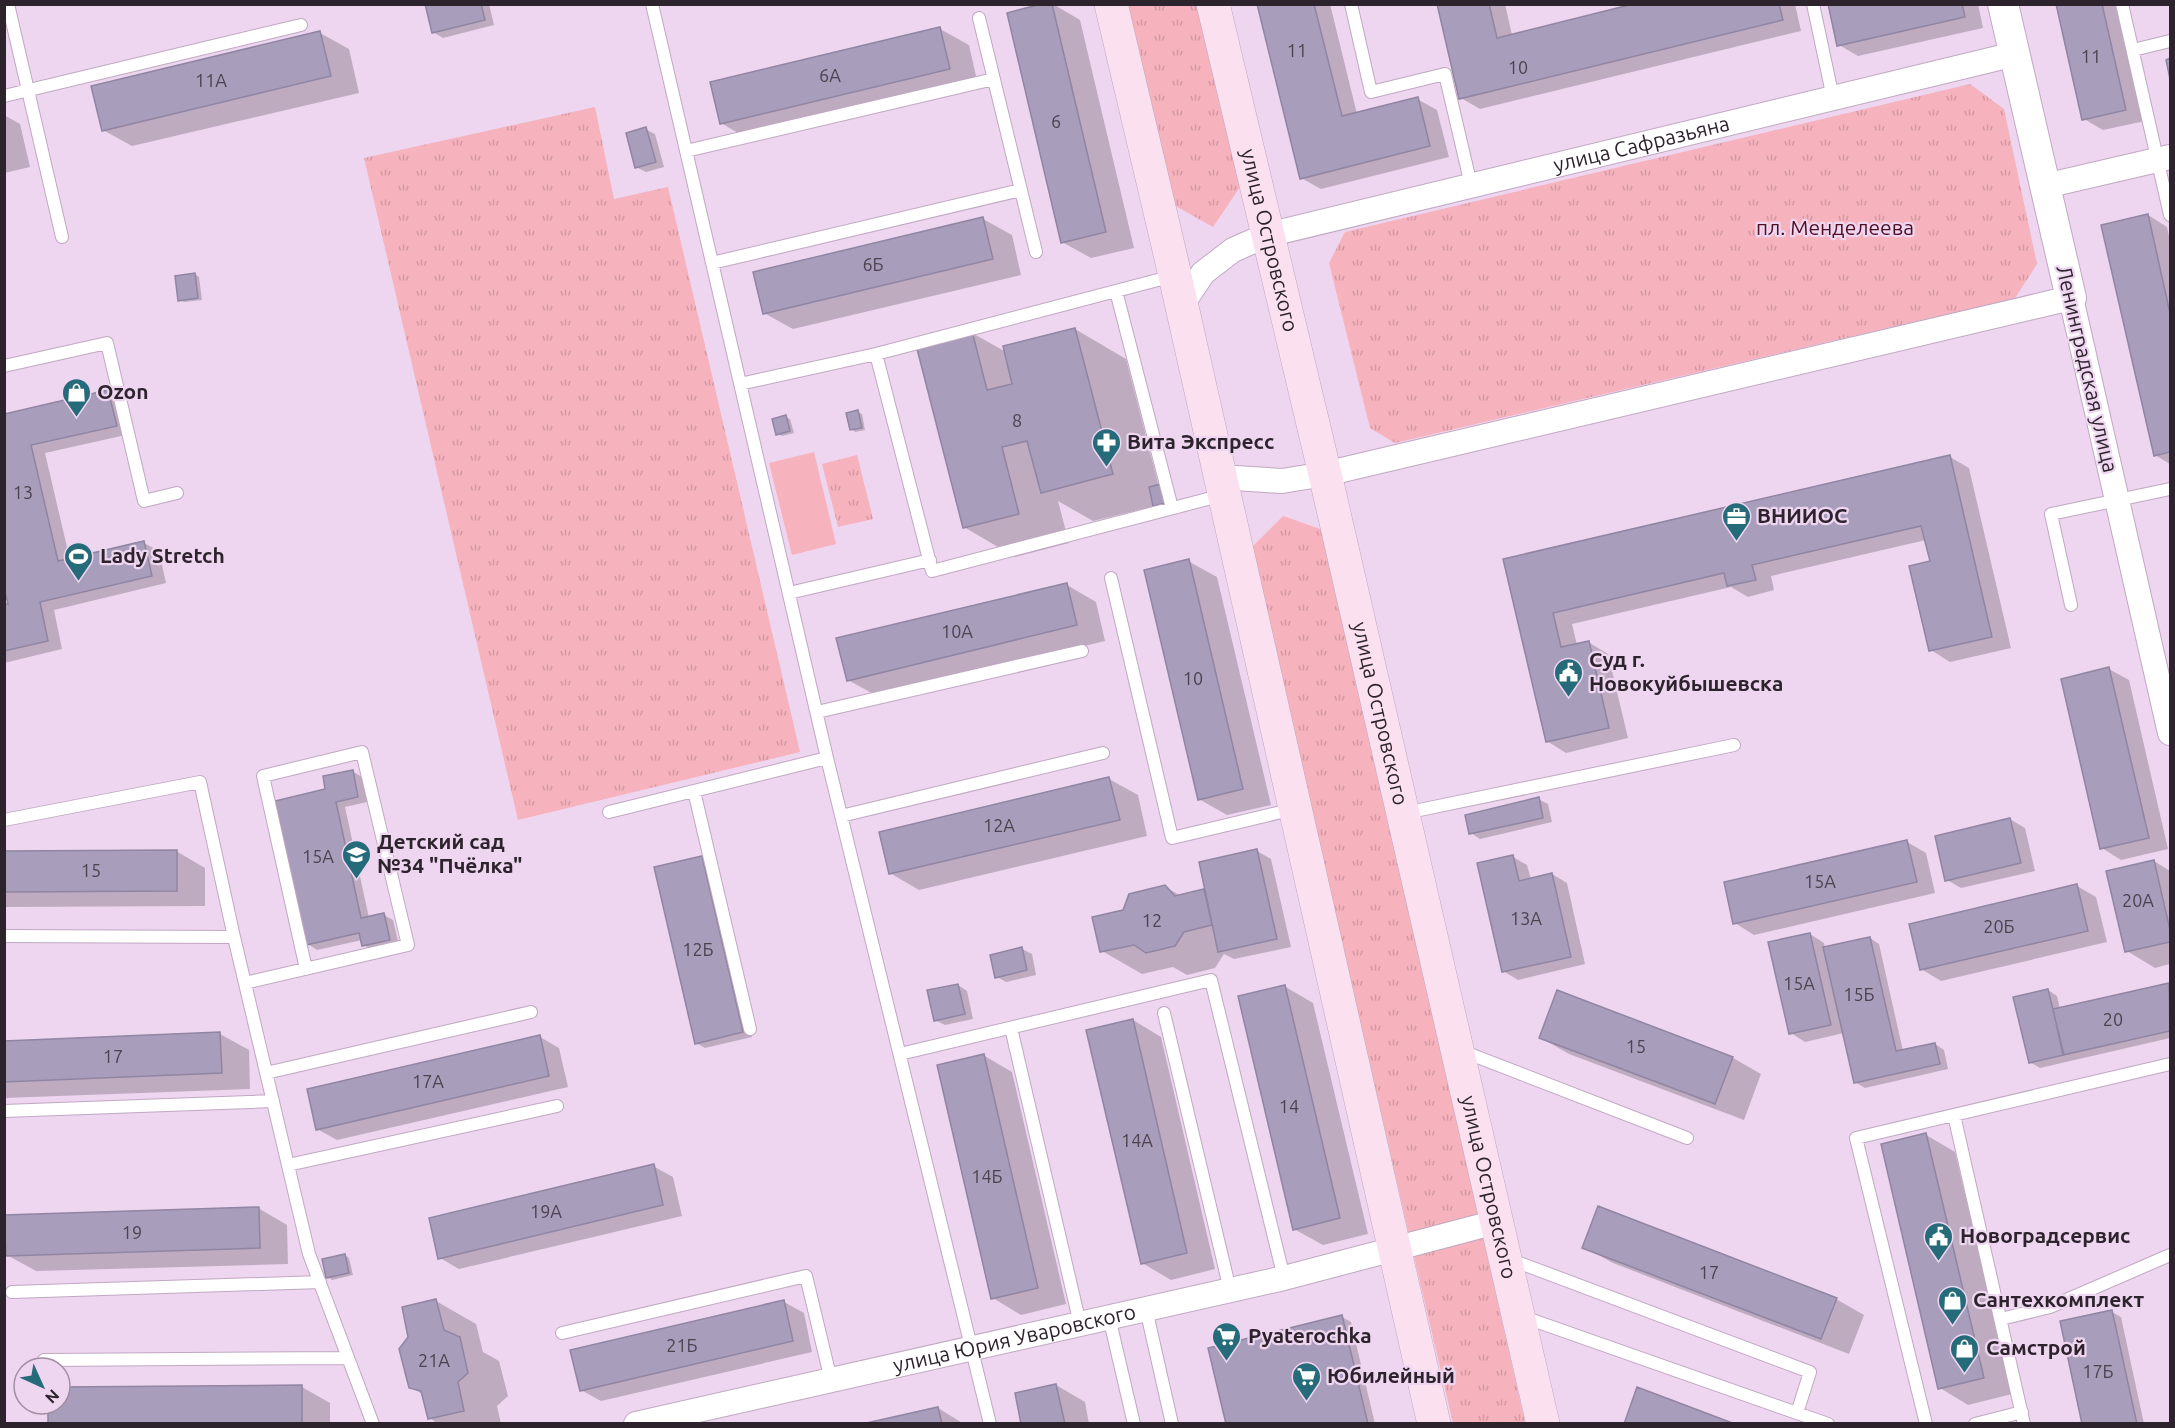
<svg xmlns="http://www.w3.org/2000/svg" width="2175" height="1428" viewBox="0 0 2175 1428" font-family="Ubuntu,sans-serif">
<defs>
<pattern id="grass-tufts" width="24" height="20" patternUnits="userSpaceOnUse" patternTransform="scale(1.5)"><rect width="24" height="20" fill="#f6b2bd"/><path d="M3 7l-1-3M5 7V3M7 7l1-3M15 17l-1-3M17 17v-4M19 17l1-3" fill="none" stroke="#d399a3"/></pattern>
</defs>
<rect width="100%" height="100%" fill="#eed6f0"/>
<path fill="url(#grass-tufts)" d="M 1126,5 L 1197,5 L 1240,187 L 1213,227 L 1172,204 Z
M 1970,84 L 2004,109 L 2037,264 L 2015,298 L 1395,443 L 1370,428 L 1329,263 L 1345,232 Z
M 595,107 L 614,199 L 668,187 L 800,752 L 518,820 L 364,158 Z
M 857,455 L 873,519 L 838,527 L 822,464 Z
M 1283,516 L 1323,530 L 1480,1223 L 1411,1243 L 1251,548 Z
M 1482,1232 L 1525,1423 L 1453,1423 L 1413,1252 Z"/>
<path fill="#f6b2bd" d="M 814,452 L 836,544 L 792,555 L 769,463 Z"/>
<path fill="#0003" d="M 427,4 L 489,4 L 494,25 L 443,38 L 433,32 Z
M 1048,4 L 1053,4 L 1080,20 L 1134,248 L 1091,258 L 1062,242 Z
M 1259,4 L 1330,4 L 1357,114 L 1417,99 L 1437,110 L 1449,157 L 1321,189 L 1301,178 Z
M 1438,4 L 1505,4 L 1512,35 L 1639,4 L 1795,4 L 1801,31 L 1480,109 L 1461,98 Z
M 1831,4 L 1978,4 L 1983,28 L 1858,56 L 1839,45 Z
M 2057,4 L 2118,4 L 2145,121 L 2103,130 L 2084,119 Z
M 940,29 L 969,45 L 978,85 L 750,140 L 721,123 Z
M 320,33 L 349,49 L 359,93 L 132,146 L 103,130 Z
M 4,115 L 20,124 L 30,167 L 4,173 Z
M 645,129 L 655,134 L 664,167 L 646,172 L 636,167 Z
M 2148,215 L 2167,227 L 2170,241 L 2170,464 L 2155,455 Z
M 983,219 L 1012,235 L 1021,275 L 793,329 L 764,313 Z
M 195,274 L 199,277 L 202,300 L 184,302 L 179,300 Z
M 1075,329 L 1126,359 L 1159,487 L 1168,505 L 1159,507 L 1155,506 L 1093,521 L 1058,501 L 1069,543 L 1015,557 L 964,527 L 972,333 L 1006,352 Z
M 108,392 L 122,400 L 130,434 L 45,453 L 70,560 L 144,543 L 159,551 L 166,583 L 54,610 L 62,649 L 4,663 L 4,606 L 10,605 L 4,581 L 4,411 L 6,415 Z
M 857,412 L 862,414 L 865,430 L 855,432 L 851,429 Z
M 786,417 L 790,419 L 794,433 L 782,436 L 778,434 Z
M 1950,457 L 1969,468 L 2011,648 L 1950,662 L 1931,650 L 1931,562 L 1926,540 L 1771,576 L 1774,590 L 1748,597 L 1731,587 L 1572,624 L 1577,645 L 1588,642 L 1608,654 L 1628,738 L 1566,753 L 1547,741 L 1505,561 Z
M 1188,561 L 1217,577 L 1271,805 L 1227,815 L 1199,799 Z
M 1067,585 L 1096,602 L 1105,641 L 877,696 L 848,680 Z
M 2109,669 L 2129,680 L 2168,849 L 2121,860 L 2102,848 Z
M 352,771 L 362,777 L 367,802 L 345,807 L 369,918 L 384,915 L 393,920 L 399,945 L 373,951 L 364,945 L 362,940 L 317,950 L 308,944 L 327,790 Z
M 1109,779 L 1138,795 L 1147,836 L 919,890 L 890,873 Z
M 1538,799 L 1548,804 L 1552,822 L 1480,839 L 1471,833 Z
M 2010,819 L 2025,828 L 2035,871 L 1961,888 L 1947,880 Z
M 1907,842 L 1926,853 L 1935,893 L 1754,935 L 1735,923 Z
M 176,851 L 205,868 L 205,906 L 4,907 L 4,852 Z
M 1257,851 L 1271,859 L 1291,947 L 1234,959 L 1224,954 L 1215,968 L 1187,975 L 1173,967 L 1142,974 L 1102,951 L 1124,911 L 1165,887 L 1181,896 L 1203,890 L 1207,892 Z
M 1513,857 L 1527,865 L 1531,879 L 1552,874 L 1567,883 L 1585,964 L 1518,980 L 1503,971 Z
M 702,858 L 711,863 L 752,1037 L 705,1048 L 696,1043 Z
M 2154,861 L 2170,871 L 2170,964 L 2155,968 L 2127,951 Z
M 2077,886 L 2096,897 L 2107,942 L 1941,981 L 1921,969 Z
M 1810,934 L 1824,943 L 1825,948 L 1870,938 L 1879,944 L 1903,1051 L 1935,1044 L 1944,1050 L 1948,1069 L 1865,1088 L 1855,1082 L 1844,1033 L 1805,1042 L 1791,1033 Z
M 1022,949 L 1032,954 L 1036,975 L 1006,982 L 997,977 Z
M 958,985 L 967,991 L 973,1019 L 945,1025 L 935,1020 Z
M 2168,985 L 2170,986 L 2170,1038 L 2040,1068 L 2030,1062 L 2048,990 L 2057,996 L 2060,1009 Z
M 1284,986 L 1313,1003 L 1368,1234 L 1323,1245 L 1294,1229 Z
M 1558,992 L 1733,1058 L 1761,1074 L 1744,1120 L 1569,1054 L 1541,1038 Z
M 1133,1020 L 1161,1037 L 1215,1269 L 1171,1280 L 1142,1263 Z
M 220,1034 L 249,1050 L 250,1089 L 4,1098 L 4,1042 Z
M 540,1037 L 559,1048 L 568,1087 L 337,1140 L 317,1129 Z
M 983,1055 L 1012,1072 L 1066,1304 L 1021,1315 L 993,1298 Z
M 1926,1135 L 1955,1152 L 2012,1394 L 1968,1405 L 1940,1388 Z
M 653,1166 L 673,1177 L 682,1216 L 459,1269 L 440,1258 Z
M 258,1208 L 287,1225 L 288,1264 L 36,1271 L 7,1255 Z
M 1584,1247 L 1836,1299 L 1864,1315 L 1849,1354 L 1613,1263 Z
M 345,1255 L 349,1258 L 353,1275 L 332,1280 L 328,1277 Z
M 436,1301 L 476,1324 L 483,1352 L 499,1361 L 508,1396 L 497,1406 L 501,1424 L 438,1424 L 430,1418 L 424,1395 L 410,1387 Z
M 784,1302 L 804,1313 L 812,1352 L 601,1401 L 581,1390 Z
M 2112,1312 L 2121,1317 L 2144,1424 L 2084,1424 Z
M 1342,1317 L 1351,1322 L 1375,1424 L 1228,1424 Z
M 1056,1385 L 1085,1402 L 1089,1424 L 1023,1424 Z
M 302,1387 L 330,1403 L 330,1424 L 49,1424 L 49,1404 L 60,1404 L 60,1388 Z
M 938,1408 L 964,1424 L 869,1424 Z"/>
<path fill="#a89dbb" stroke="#9085a2" stroke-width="1.5" d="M 425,4 L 481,4 L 485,20 L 432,33 Z
M 1041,4 L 1052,4 L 1106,232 L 1061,243 L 1007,13 Z
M 1257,4 L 1314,4 L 1342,116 L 1418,97 L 1430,146 L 1300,179 Z
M 1437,4 L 1489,4 L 1497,38 L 1633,4 L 1779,4 L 1783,20 L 1459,99 Z
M 1828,4 L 1962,4 L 1965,17 L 1837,46 Z
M 2056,4 L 2102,4 L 2126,110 L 2082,120 Z
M 940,27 L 950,69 L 720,124 L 710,82 Z
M 320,31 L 331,76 L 102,131 L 91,86 Z
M 2170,58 L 2170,79 L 2166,60 Z
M 646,127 L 656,162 L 635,168 L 626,133 Z
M 2148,214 L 2170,313 L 2170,452 L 2154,456 L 2101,225 Z
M 983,217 L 993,259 L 763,314 L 753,272 Z
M 195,273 L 198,298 L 178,301 L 175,276 Z
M 1075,328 L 1113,474 L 1041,493 L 1027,441 L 1002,447 L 1019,514 L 963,528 L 916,345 L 972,331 L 987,390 L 1012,384 L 1003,346 Z
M 108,390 L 117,426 L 31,445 L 58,561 L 144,541 L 152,576 L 40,602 L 48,641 L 4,651 L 4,604 L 8,604 L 4,588 L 4,414 Z
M 858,410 L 862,428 L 850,430 L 846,413 Z
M 786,415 L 790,431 L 776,435 L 772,419 Z
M 1950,455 L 1992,637 L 1929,651 L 1909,566 L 1930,561 L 1921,526 L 1752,565 L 1756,580 L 1727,586 L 1724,573 L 1553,613 L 1561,647 L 1589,641 L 1609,728 L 1546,742 L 1503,559 Z
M 1161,484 L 1165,503 L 1153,506 L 1149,487 Z
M 1189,559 L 1243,789 L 1198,800 L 1144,570 Z
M 1067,583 L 1077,625 L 847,681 L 836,638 Z
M 2109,667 L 2149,838 L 2100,849 L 2061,679 Z
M 353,770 L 358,797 L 336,802 L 361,918 L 384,913 L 390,940 L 362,946 L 359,933 L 306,945 L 275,801 L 325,789 L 323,776 Z
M 1109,777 L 1120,820 L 889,874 L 879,832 Z
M 1539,797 L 1543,818 L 1469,834 L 1465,815 Z
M 2010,818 L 2021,863 L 1945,881 L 1935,836 Z
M 1907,840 L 1917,882 L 1733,924 L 1724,882 Z
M 1257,849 L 1277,939 L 1218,952 L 1199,862 Z
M 177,850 L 177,891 L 4,892 L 4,851 Z
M 1513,855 L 1519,881 L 1552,873 L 1571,957 L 1502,972 L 1477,863 Z
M 702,856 L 743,1032 L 695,1044 L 654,867 Z
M 2154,860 L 2170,930 L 2170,942 L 2125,952 L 2106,871 Z
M 2077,884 L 2088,931 L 1920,970 L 1909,924 Z
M 1165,885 L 1175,896 L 1204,889 L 1212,925 L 1184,932 L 1175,946 L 1146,953 L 1134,945 L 1100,952 L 1092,917 L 1123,910 L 1129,894 Z
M 1810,933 L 1831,1025 L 1789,1034 L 1768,942 Z
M 1870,937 L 1896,1051 L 1935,1043 L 1940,1064 L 1854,1083 L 1823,947 Z
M 1022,947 L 1027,970 L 995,978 L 990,955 Z
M 2169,983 L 2170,1031 L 2063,1055 L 2053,1009 Z
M 958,984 L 965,1014 L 934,1021 L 927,990 Z
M 1285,985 L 1340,1218 L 1293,1230 L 1238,996 Z
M 2048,989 L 2064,1055 L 2029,1063 L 2013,997 Z
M 1557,990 L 1733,1057 L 1715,1104 L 1539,1038 Z
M 1133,1019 L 1187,1253 L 1141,1264 L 1086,1030 Z
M 220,1032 L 222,1073 L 4,1082 L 4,1041 Z
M 540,1035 L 549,1076 L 316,1130 L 307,1089 Z
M 984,1054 L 1038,1288 L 991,1299 L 937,1065 Z
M 1926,1133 L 1984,1378 L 1938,1389 L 1881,1144 Z
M 654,1164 L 663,1205 L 438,1259 L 429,1218 Z
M 1598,1206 L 1837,1298 L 1821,1339 L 1582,1248 Z
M 259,1207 L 260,1248 L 6,1256 L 4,1215 Z
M 345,1254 L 349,1273 L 326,1278 L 322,1259 Z
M 436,1299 L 444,1330 L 460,1337 L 468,1373 L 458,1382 L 464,1411 L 428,1419 L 421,1391 L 409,1388 L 399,1349 L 408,1337 L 402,1307 Z
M 784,1300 L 793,1341 L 580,1391 L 570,1350 Z
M 2112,1310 L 2137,1424 L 2082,1424 L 2060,1321 Z
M 1342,1315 L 1368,1424 L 1226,1424 L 1208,1348 Z
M 1056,1384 L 1065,1424 L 1021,1424 L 1015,1393 Z
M 302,1385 L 302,1424 L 48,1424 L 48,1404 L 60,1404 L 60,1387 Z
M 1637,1387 L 1735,1424 L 1624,1424 Z
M 938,1407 L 942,1424 L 862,1424 Z"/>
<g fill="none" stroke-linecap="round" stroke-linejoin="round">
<defs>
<path id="service" d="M 8,4 L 62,237
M 652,4 L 827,758 L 990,1424
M 1351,4 L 1371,92 L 1445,74 L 1471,185
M 1813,4 L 1833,98
M 2122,4 L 2170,215
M 979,18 L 1036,252
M 2133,50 L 2170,41
M 4,96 L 301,25
M 686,151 L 994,79
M 712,263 L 1021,190
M 1173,276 L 876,354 L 932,571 L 1223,495
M 1116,291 L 1172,508
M 4,366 L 107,343 L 144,501 L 177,493
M 740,384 L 876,354
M 1111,578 L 1172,838 L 1294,809
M 789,593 L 930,560
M 2071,605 L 2051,514 L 2170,489
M 817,712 L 1082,651
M 694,791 L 750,1029
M 609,812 L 827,758
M 1405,813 L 1734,745
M 841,816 L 1103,753
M 4,820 L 200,782 L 234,937 L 309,1254 L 373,1424
M 4,936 L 234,937
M 245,983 L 408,945 L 362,752 L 263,776 L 306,969
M 1164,1013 L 1230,1290
M 1011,1028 L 1080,1324
M 1462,1051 L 1687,1138
M 900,1054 L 1211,980 L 1284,1278
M 266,1073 L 531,1012
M 4,1111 L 273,1101
M 1954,1115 L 2024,1424
M 288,1165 L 557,1106
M 1509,1259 L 1810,1372 L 1797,1413
M 12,1292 L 320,1282
M 1146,1309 L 1172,1424
M 1521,1316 L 1828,1424
M 1109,1317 L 1134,1424
M 2001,1319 L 2050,1307 L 2170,1255
M 562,1333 L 806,1276 L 831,1380
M 44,1360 L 348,1358
M 1926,1424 L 1856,1138 L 2170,1064
M 1975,1424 L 2022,1412"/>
<g id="minor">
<path d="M 2045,186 L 2170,157"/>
<path id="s1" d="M 1181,306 L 1203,273 L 1233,250 L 1267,235 L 2015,54"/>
<path d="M 1220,477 L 1282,481 L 1325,474 L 2071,298 L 2170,733"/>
<path id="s2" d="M 636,1424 L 1284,1278 L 1496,1222"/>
</g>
<path id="tertiary" d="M 2003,4 L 2071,298"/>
<g id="secondary">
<path d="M 1111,4 L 1171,258 L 1434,1424"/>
<path id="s3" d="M 1213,4 L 1325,474 L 1543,1424"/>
</g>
</defs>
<use href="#service" stroke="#c0a8c2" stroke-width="14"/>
<use href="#minor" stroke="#c0a8c2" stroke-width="26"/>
<use href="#tertiary" stroke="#c0a8c2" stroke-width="32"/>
<use href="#secondary" stroke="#c0a8c2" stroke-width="34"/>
<use href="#service" stroke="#fff" stroke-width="12"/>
<use href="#minor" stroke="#fff" stroke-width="24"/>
<use href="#tertiary" stroke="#fff" stroke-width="30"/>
<use href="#secondary" stroke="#fbe0ef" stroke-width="33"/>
</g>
<defs>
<symbol id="shop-pin" viewBox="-11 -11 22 30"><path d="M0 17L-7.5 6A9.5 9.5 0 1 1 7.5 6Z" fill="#256b79" stroke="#eed6f0"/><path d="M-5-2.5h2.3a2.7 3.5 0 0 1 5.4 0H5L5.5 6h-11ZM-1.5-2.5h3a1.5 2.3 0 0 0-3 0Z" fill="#fff"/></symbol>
<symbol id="pharmacy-pin" viewBox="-11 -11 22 30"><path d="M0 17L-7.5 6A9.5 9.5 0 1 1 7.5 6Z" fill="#256b79" stroke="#eed6f0"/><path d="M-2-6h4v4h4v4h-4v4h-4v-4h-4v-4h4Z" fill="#fff"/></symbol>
<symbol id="office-pin" viewBox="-11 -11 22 30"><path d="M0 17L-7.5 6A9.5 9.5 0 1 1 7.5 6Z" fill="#256b79" stroke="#eed6f0"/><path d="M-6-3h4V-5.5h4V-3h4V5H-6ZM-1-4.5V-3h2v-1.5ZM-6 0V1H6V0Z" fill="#fff"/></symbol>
<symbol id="stadium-pin" viewBox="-11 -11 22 30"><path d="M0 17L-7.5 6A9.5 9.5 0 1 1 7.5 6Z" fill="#256b79" stroke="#eed6f0"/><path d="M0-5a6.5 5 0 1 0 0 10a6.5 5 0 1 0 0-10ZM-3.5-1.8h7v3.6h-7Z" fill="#fff"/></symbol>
<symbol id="civic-pin" viewBox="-11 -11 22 30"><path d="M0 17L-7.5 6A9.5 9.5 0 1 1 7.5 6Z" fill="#256b79" stroke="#eed6f0"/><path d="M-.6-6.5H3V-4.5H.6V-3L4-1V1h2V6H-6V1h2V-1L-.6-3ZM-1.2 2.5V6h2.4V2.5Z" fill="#fff"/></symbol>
<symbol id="school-pin" viewBox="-11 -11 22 30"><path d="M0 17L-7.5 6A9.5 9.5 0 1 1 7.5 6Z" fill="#256b79" stroke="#eed6f0"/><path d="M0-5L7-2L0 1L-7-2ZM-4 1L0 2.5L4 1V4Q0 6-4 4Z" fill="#fff"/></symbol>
<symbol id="supermarket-pin" viewBox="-11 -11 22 30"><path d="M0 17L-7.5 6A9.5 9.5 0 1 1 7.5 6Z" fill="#256b79" stroke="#eed6f0"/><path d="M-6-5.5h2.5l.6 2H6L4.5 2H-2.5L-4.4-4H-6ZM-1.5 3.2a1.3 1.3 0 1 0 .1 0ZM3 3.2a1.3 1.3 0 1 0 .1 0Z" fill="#fff"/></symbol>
</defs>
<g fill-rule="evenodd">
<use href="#shop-pin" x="60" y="376" width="33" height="45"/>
<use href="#pharmacy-pin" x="1090" y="426" width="33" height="45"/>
<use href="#office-pin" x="1720" y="500" width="33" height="45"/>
<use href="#stadium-pin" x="62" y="540" width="33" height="45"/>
<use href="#civic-pin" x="1552" y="656" width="33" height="45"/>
<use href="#school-pin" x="340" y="838" width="33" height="45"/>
<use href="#civic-pin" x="1922" y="1220" width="33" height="45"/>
<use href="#shop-pin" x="1936" y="1284" width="33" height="45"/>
<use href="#supermarket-pin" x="1210" y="1320" width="33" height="45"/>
<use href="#shop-pin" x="1948" y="1332" width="33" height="45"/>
<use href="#supermarket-pin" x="1290" y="1360" width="33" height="45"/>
</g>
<g text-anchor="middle" stroke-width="4.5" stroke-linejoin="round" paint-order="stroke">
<g font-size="18" fill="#4c4250">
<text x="1297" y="57">11</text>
<text x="2091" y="63">11</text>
<text x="1518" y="74">10</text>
<text x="830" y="82">6А</text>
<text x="211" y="87">11А</text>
<text x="1056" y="128">6</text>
<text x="873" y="271">6Б</text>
<text x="1017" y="427">8</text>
<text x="23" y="499">13</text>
<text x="957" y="638">10А</text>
<text x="1193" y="685">10</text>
<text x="999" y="832">12А</text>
<text x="318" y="863">15А</text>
<text x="91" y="877">15</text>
<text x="1820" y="888">15А</text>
<text x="2138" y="907">20А</text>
<text x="1526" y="925">13А</text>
<text x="1152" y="927">12</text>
<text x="1999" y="933">20Б</text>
<text x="698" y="956">12Б</text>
<text x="1799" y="990">15А</text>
<text x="1859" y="1001">15Б</text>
<text x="2113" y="1026">20</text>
<text x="1636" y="1053">15</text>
<text x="113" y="1063">17</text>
<text x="428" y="1088">17А</text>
<text x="1289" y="1113">14</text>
<text x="1137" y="1147">14А</text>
<text x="987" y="1183">14Б</text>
<text x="546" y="1218">19А</text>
<text x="132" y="1239">19</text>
<text x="1709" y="1279">17</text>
<text x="682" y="1352">21Б</text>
<text x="434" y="1367">21А</text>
<text x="2098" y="1378">17Б</text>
</g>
<g font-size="21" fill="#2d232d" stroke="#eed6f0">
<text dy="7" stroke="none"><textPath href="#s1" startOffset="500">улица Сафразьяна</textPath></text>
<text dy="7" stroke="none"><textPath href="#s3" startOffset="243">улица Островского</textPath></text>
<text transform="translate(2087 369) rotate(77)" y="7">Ленинградская улица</text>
<text dy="7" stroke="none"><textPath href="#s3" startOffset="729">улица Островского</textPath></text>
<text dy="7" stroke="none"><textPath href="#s3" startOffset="1215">улица Островского</textPath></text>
<text dy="7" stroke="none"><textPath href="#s2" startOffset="388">улица Юрия Уваровского</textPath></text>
</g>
<g font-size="21" fill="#4e0d21" stroke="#eed6f0">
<text x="1835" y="235">пл. Менделеева</text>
</g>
<g font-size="21" font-weight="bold" fill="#2d232d" stroke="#eed6f0" text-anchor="start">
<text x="97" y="399">Ozon</text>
<text x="1127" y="449">Вита Экспресс</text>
<text x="1757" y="523">ВНИИОС</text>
<text x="100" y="563">Lady Stretch</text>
<text x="1589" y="667">Суд г.<tspan x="1589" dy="24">Новокуйбышевска</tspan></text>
<text x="377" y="849">Детский сад<tspan x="377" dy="24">№34 "Пчёлка"</tspan></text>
<text x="1960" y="1243">Новоградсервис</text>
<text x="1973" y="1307">Сантехкомплект</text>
<text x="1248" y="1343">Pyaterochka</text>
<text x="1986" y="1355">Самстрой</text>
<text x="1327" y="1383">Юбилейный</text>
</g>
</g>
<rect width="2175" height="1428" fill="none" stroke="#2d232d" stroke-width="12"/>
<g transform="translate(42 1386) rotate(135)"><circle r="28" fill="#eed6f0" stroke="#a18ea2" stroke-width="1.5"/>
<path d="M0-4.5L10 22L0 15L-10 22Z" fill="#256b79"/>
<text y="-9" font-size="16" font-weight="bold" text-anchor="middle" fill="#2d232d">N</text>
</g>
</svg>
